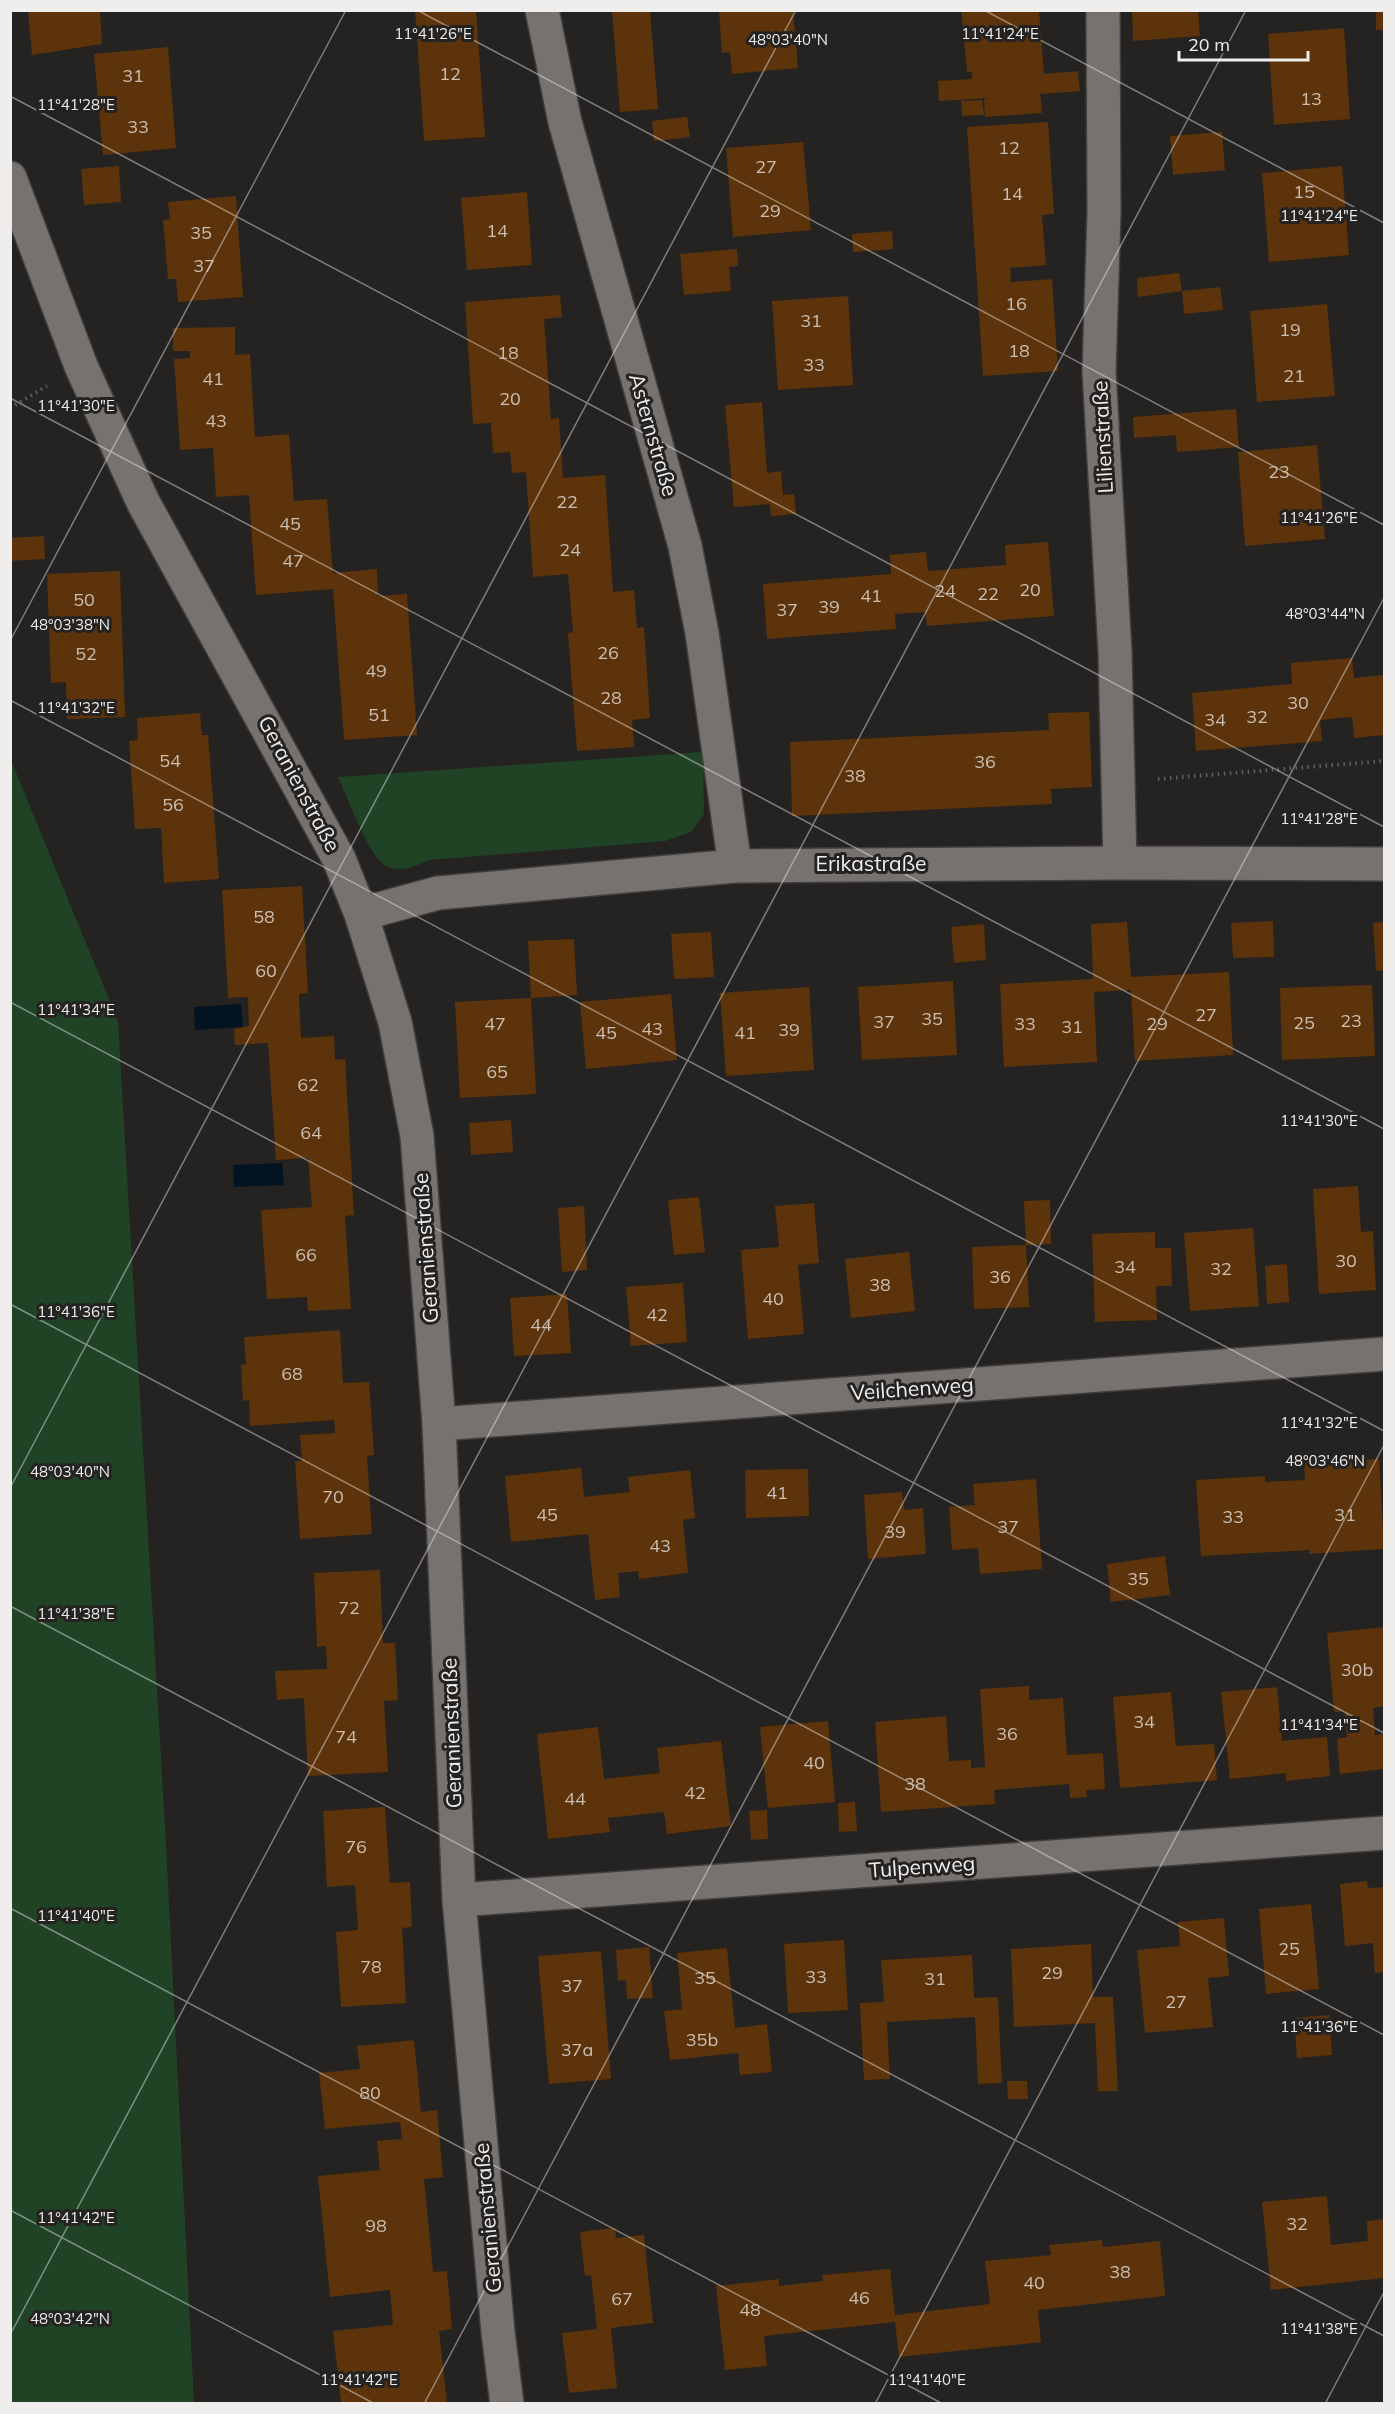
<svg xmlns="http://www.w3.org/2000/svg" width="1395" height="2414" viewBox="0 0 1395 2414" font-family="Mulish,sans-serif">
<rect width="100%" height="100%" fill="#252321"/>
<path fill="#204325" d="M 703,752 L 704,814 L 691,832 L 665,841 L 429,860 C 416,866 403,872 388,867 C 370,860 347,796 338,777 Z
M 10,758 L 118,1021 L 166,1844 L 194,2403 L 11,2403 Z"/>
<path fill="#031322" d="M 241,1004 L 243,1027 L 195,1030 L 194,1007 Z
M 282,1163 L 284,1185 L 234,1187 L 233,1165 Z"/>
<path fill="#5c330a" d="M 28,10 L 100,10 L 102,44 L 32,55 Z
M 415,10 L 476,10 L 485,137 L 424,141 Z
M 612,10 L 650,10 L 658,109 L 620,112 Z
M 719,10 L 793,10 L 798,68 L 732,74 L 730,52 L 722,53 Z
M 961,10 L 1039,10 L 1044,74 L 1078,71 L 1080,91 L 1040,94 L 1042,113 L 985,117 L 984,99 L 989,98 L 939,101 L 938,81 L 972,79 L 972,72 L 967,72 Z
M 1132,10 L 1198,10 L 1200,36 L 1133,41 Z
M 1376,10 L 1384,10 L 1384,30 L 1376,30 Z
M 1344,28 L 1350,119 L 1274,125 L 1268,34 Z
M 168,47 L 176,148 L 103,155 L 94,54 Z
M 982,100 L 984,115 L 962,116 L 961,101 Z
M 687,117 L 690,137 L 654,141 L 652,121 Z
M 1048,122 L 1054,214 L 1042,215 L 1046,265 L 1010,268 L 1011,282 L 1052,279 L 1058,371 L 983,376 L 967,127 Z
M 1222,132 L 1225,170 L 1173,175 L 1170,136 Z
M 803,142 L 811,230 L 733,237 L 726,148 Z
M 119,166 L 121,202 L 84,205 L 81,169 Z
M 1342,166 L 1349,255 L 1269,262 L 1262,173 Z
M 527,192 L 532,265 L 467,270 L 461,198 Z
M 236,196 L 243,297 L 178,302 L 176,279 L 168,279 L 163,220 L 170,219 L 168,202 Z
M 892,231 L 893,249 L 853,252 L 852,234 Z
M 737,249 L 738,266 L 729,267 L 731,291 L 684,295 L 680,254 Z
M 1179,273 L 1182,291 L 1138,297 L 1137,278 Z
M 1220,287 L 1223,310 L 1184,314 L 1182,291 Z
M 560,295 L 562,317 L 544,319 L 551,419 L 559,418 L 563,478 L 605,475 L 613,592 L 634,590 L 637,628 L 644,627 L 650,718 L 632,720 L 634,747 L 577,751 L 568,633 L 573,632 L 568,574 L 533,577 L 526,472 L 512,473 L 510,452 L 493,453 L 491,423 L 473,424 L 465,302 Z
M 848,296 L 853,385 L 778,390 L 772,301 Z
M 1327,304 L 1335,396 L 1257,402 L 1250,311 Z
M 235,327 L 235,355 L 250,354 L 255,437 L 289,434 L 294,501 L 327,499 L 333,573 L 377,569 L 378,596 L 407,594 L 417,735 L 344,740 L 333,589 L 256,595 L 249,495 L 216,497 L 213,448 L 180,450 L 174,359 L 190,358 L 190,351 L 173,351 L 173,328 Z
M 762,402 L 767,473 L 781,471 L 783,495 L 794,494 L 796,514 L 771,516 L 770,504 L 734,507 L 725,405 Z
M 1236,409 L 1239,447 L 1177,452 L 1176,435 L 1134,438 L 1133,417 Z
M 1317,445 L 1325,539 L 1245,546 L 1238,452 Z
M 44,536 L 45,559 L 10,561 L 10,538 Z
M 1048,542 L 1054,616 L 927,626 L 925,612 L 895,614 L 896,629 L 767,639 L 763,584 L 891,574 L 890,555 L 926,552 L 928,571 L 1006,565 L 1005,545 Z
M 120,571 L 125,717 L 67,719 L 66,682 L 51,683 L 47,574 Z
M 1352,658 L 1354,678 L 1384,675 L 1384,735 L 1354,738 L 1352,717 L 1338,718 L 1320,720 L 1322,741 L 1196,751 L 1192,693 L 1292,684 L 1291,663 Z
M 1089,712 L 1092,787 L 1051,789 L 1052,804 L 792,816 L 790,742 L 1049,730 L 1048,713 Z
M 200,713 L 202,735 L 208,735 L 219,879 L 164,883 L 161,828 L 135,829 L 129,741 L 138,740 L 137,718 Z
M 302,886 L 308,993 L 299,994 L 301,1038 L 334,1036 L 335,1060 L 345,1059 L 354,1215 L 345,1216 L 351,1309 L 308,1311 L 307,1297 L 267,1299 L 261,1210 L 312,1207 L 308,1158 L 276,1160 L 268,1043 L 235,1045 L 234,1029 L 249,1026 L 248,997 L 228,998 L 222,890 Z
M 1273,921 L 1274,957 L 1233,958 L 1231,923 Z
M 1127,922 L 1131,977 L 1229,972 L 1233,1055 L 1135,1061 L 1131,990 L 1094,992 L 1097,1062 L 1004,1067 L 1000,984 L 1093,979 L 1091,924 Z
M 1384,922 L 1384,970 L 1376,971 L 1373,923 Z
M 984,924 L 986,960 L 954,963 L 951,927 Z
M 711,932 L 714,977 L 674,979 L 671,934 Z
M 574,939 L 577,995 L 531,998 L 528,941 Z
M 953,981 L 957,1055 L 862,1060 L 858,987 Z
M 1372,985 L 1375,1056 L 1282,1060 L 1280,988 Z
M 809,987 L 814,1070 L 726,1076 L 720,993 Z
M 671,994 L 677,1060 L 586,1069 L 580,1002 Z
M 531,998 L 536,1094 L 460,1098 L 455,1002 Z
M 511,1120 L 513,1152 L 471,1155 L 469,1123 Z
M 1358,1186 L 1361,1232 L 1373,1231 L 1376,1290 L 1319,1294 L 1313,1189 Z
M 699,1197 L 705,1252 L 674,1255 L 668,1200 Z
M 1050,1200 L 1051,1244 L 1026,1245 L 1024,1201 Z
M 814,1203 L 819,1263 L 798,1265 L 804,1334 L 748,1339 L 741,1250 L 779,1247 L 775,1206 Z
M 584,1206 L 587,1270 L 562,1272 L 558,1208 Z
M 1253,1228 L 1259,1306 L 1190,1311 L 1184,1233 Z
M 1155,1232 L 1155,1248 L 1171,1248 L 1172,1286 L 1156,1286 L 1157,1320 L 1095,1322 L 1092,1234 Z
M 1026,1245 L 1029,1307 L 974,1309 L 972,1247 Z
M 909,1252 L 915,1311 L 851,1318 L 845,1259 Z
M 1287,1264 L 1289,1302 L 1267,1304 L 1265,1266 Z
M 683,1283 L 687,1342 L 631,1346 L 626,1287 Z
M 567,1294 L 571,1353 L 514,1356 L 510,1298 Z
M 340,1330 L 343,1383 L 369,1382 L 374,1455 L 367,1456 L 372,1534 L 300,1539 L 295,1461 L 302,1461 L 300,1435 L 335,1433 L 334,1420 L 250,1426 L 249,1400 L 243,1401 L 241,1365 L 246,1364 L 244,1337 Z
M 1379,1459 L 1384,1549 L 1309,1554 L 1309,1550 L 1201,1556 L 1196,1480 L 1265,1476 L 1265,1482 L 1305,1480 L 1304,1463 Z
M 581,1468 L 584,1497 L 630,1492 L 628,1477 L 690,1470 L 695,1518 L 683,1520 L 688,1573 L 639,1579 L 638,1571 L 618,1573 L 620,1597 L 595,1600 L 588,1534 L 511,1542 L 505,1476 Z
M 808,1469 L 809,1516 L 746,1518 L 745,1470 Z
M 1036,1479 L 1042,1569 L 980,1574 L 978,1548 L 952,1550 L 949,1507 L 975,1505 L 973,1484 Z
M 902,1492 L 904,1510 L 923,1508 L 926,1554 L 868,1559 L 864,1495 Z
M 1165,1556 L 1170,1595 L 1111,1602 L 1107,1564 Z
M 380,1570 L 383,1643 L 395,1643 L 398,1700 L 384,1701 L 388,1772 L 308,1776 L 304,1698 L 277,1700 L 275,1671 L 327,1669 L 326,1646 L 317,1647 L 314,1573 Z
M 1384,1627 L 1384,1706 L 1373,1708 L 1375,1735 L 1384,1734 L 1384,1769 L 1340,1774 L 1337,1739 L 1347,1737 L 1345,1711 L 1334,1712 L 1327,1633 Z
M 1029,1686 L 1029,1700 L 1063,1698 L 1067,1755 L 1103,1753 L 1105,1789 L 1086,1790 L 1087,1797 L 1070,1798 L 1069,1784 L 994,1790 L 995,1804 L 881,1812 L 875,1722 L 946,1716 L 949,1761 L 971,1760 L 971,1768 L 985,1767 L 980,1689 Z
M 1277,1687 L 1282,1741 L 1327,1737 L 1330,1776 L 1286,1781 L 1286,1773 L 1230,1779 L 1221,1692 Z
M 1171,1692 L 1176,1746 L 1214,1744 L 1217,1780 L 1120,1788 L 1113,1697 Z
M 828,1721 L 835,1802 L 768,1808 L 760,1727 Z
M 598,1727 L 604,1779 L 660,1773 L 657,1748 L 721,1741 L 731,1826 L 667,1834 L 664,1812 L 608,1818 L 610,1832 L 548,1839 L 537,1734 Z
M 855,1802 L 857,1831 L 839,1832 L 838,1803 Z
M 385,1807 L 390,1883 L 410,1882 L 412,1927 L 402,1928 L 406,2003 L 341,2007 L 336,1932 L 358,1930 L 355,1885 L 327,1887 L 323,1811 Z
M 767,1810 L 768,1839 L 751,1840 L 749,1811 Z
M 1367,1881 L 1368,1888 L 1384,1887 L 1384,1972 L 1375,1973 L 1373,1943 L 1345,1946 L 1340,1884 Z
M 1311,1904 L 1319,1989 L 1266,1994 L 1259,1909 Z
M 1224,1918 L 1229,1976 L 1208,1978 L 1213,2027 L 1145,2033 L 1137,1950 L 1180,1946 L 1178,1922 Z
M 844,1940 L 848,2010 L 788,2013 L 784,1944 Z
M 1091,1944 L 1093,1997 L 1113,1997 L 1118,2091 L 1098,2091 L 1095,2023 L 1014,2027 L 1011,1949 Z
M 649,1947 L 653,1998 L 627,1999 L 626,1980 L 618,1981 L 616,1950 Z
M 727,1948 L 735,2028 L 767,2024 L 772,2072 L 740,2075 L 738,2053 L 670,2060 L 664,2011 L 682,2009 L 677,1953 Z
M 601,1951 L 611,2079 L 549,2084 L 538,1956 Z
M 972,1955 L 974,1998 L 998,1997 L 1002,2083 L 978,2084 L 975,2017 L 887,2022 L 890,2079 L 864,2080 L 860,2003 L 884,2002 L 881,1960 Z
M 1329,2015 L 1332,2055 L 1297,2058 L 1294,2018 Z
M 414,2040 L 421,2112 L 437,2110 L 443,2177 L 424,2179 L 433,2272 L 447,2271 L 452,2329 L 439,2331 L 447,2403 L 341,2403 L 333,2331 L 393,2325 L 390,2290 L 330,2297 L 318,2176 L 380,2170 L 377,2141 L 402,2139 L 400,2122 L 325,2129 L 319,2073 L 360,2069 L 357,2046 Z
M 1007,2081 L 1027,2081 L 1028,2099 L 1008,2099 Z
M 1327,2196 L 1331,2245 L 1368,2241 L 1367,2221 L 1384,2219 L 1384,2278 L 1271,2290 L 1262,2202 Z
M 615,2228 L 616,2238 L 644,2235 L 653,2323 L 611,2328 L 617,2388 L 569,2393 L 562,2333 L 597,2329 L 591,2275 L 585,2276 L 580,2232 Z
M 1102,2240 L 1103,2247 L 1160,2241 L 1165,2296 L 1038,2310 L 1041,2342 L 899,2357 L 895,2322 L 764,2336 L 767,2366 L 725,2370 L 716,2286 L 779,2279 L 779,2286 L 823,2281 L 822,2275 L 890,2269 L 895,2315 L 990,2304 L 985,2261 L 1051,2255 L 1049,2245 Z"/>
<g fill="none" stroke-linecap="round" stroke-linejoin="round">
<defs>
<path id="minor" d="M 542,10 L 565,122 L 685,546 L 702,633 L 735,866
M 1103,10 L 1104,213 L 1099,371 L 1115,652 L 1120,863
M 10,178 L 81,366 L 143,502 L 339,859 L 361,914 L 395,1022 L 417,1136 L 439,1424 L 459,1900 L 498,2332 L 507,2404
M 361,914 L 438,893 L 735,866 L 1120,863 L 1384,864
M 439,1424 L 1384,1354
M 459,1900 L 1384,1833"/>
</defs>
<use href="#minor" stroke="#403e3d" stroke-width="36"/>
<path stroke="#63615f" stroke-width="4" stroke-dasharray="1.5 4.5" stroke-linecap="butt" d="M 10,408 L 47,386
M 1158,779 L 1384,761"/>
<use href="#minor" stroke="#757270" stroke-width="33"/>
</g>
<path fill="none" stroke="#f0eeed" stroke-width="1.5" stroke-opacity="0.45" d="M 417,10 L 1384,525M 984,10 L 1384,223M 10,96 L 1384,827M 10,398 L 1384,1129M 10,641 L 346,10M 10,700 L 1384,1431M 10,1002 L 1384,1733M 10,1304 L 1384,2035M 10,1488 L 796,10M 10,1606 L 1384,2336M 10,1908 L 943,2404M 10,2210 L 375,2404M 10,2335 L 1246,10M 424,2404 L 1384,598M 875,2404 L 1384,1445M 1325,2404 L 1384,2292"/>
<g text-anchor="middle" stroke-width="6" stroke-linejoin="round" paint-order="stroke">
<g font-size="18" fill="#cbbfb4">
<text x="450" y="80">12</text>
<text x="133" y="82">31</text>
<text x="1311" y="105">13</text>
<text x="138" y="133">33</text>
<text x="1009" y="154">12</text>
<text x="766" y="173">27</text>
<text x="1304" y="198">15</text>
<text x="1012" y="200">14</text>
<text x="770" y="217">29</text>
<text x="497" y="237">14</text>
<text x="201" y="239">35</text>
<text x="204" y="272">37</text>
<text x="1016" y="310">16</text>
<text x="811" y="327">31</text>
<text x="1290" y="336">19</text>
<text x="1019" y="357">18</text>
<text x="508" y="359">18</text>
<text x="814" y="371">33</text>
<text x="1294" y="382">21</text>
<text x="213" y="385">41</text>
<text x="510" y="405">20</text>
<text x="216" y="427">43</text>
<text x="1279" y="478">23</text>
<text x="567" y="508">22</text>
<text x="290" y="530">45</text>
<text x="570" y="556">24</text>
<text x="293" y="567">47</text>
<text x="1030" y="596">20</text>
<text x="945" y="597">24</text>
<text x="988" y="600">22</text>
<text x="871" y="602">41</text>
<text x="84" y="606">50</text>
<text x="829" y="613">39</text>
<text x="787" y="616">37</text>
<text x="608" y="659">26</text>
<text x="86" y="660">52</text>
<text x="376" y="677">49</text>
<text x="611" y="704">28</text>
<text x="1298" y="709">30</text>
<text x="379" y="721">51</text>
<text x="1257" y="723">32</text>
<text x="1215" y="726">34</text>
<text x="170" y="767">54</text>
<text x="985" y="768">36</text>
<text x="855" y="782">38</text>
<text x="173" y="811">56</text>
<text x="264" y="923">58</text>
<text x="266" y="977">60</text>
<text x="1206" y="1021">27</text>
<text x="932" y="1025">35</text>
<text x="1351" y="1027">23</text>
<text x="884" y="1028">37</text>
<text x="1304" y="1029">25</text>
<text x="495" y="1030">47</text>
<text x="1025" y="1030">33</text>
<text x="1157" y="1030">29</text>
<text x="1072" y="1033">31</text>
<text x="652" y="1035">43</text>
<text x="789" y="1036">39</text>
<text x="606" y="1039">45</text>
<text x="745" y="1039">41</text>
<text x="497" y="1078">65</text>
<text x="308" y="1091">62</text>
<text x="311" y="1139">64</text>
<text x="306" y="1261">66</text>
<text x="1346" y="1267">30</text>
<text x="1125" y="1273">34</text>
<text x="1221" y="1275">32</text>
<text x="1000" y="1283">36</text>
<text x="880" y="1291">38</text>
<text x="773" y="1305">40</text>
<text x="657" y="1321">42</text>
<text x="541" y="1331">44</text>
<text x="292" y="1380">68</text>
<text x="777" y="1499">41</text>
<text x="333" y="1503">70</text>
<text x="547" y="1521">45</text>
<text x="1345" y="1521">31</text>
<text x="1233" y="1523">33</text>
<text x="1008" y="1533">37</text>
<text x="895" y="1538">39</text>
<text x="660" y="1552">43</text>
<text x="1138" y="1585">35</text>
<text x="349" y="1614">72</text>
<text x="1357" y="1676">30b</text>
<text x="1144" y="1728">34</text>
<text x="1007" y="1740">36</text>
<text x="346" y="1743">74</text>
<text x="814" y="1769">40</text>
<text x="915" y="1790">38</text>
<text x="695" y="1799">42</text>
<text x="575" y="1805">44</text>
<text x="356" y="1853">76</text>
<text x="1289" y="1955">25</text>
<text x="371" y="1973">78</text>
<text x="1052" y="1979">29</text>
<text x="816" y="1983">33</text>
<text x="705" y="1984">35</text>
<text x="935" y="1985">31</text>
<text x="572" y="1992">37</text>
<text x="1176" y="2008">27</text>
<text x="702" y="2046">35b</text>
<text x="577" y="2056">37a</text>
<text x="370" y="2099">80</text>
<text x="1297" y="2230">32</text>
<text x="376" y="2232">98</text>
<text x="1120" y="2278">38</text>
<text x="1034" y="2289">40</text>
<text x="859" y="2304">46</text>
<text x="622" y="2305">67</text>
<text x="750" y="2316">48</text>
</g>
<g font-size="21" fill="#f0eeed" stroke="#252321">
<text transform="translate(653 435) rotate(74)" y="7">Asternstraße</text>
<text transform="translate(1103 437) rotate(-93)" y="7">Lilienstraße</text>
<text transform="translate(299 784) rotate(62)" y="7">Geranienstraße</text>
<text x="871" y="871">Erikastraße</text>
<text transform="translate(426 1248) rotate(-94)" y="7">Geranienstraße</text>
<text transform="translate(912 1389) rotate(-4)" y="7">Veilchenweg</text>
<text transform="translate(452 1733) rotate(-92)" y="7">Geranienstraße</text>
<text transform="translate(922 1867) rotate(-4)" y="7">Tulpenweg</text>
<text transform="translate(488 2218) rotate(-95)" y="7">Geranienstraße</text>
</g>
</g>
<g font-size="15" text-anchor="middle" fill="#f0eeed" stroke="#252321" stroke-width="6" stroke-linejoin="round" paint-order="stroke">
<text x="1000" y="39">11°41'24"E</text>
<text x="433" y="39">11°41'26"E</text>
<text x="788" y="45">48°03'40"N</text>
<text x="76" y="110">11°41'28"E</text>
<text x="1319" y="221">11°41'24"E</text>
<text x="76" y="411">11°41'30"E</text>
<text x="1319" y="523">11°41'26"E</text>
<text x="1325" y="619">48°03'44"N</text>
<text x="70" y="630">48°03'38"N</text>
<text x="76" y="713">11°41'32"E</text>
<text x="1319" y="824">11°41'28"E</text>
<text x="76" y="1015">11°41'34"E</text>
<text x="1319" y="1126">11°41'30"E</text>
<text x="76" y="1317">11°41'36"E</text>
<text x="1319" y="1428">11°41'32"E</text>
<text x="1325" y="1466">48°03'46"N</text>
<text x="70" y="1477">48°03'40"N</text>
<text x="76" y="1619">11°41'38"E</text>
<text x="1319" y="1730">11°41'34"E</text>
<text x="76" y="1921">11°41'40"E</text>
<text x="1319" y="2032">11°41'36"E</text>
<text x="76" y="2223">11°41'42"E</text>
<text x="70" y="2324">48°03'42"N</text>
<text x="1319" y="2334">11°41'38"E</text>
<text x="359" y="2385">11°41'42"E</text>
<text x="927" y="2385">11°41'40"E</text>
</g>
<rect width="1395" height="2414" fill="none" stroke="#f0eeed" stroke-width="24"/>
<path d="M1179 51v9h129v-9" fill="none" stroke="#f0eeed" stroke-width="3"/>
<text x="1188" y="51" font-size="18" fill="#f0eeed" stroke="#252321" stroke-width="4.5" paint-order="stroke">20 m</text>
</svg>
